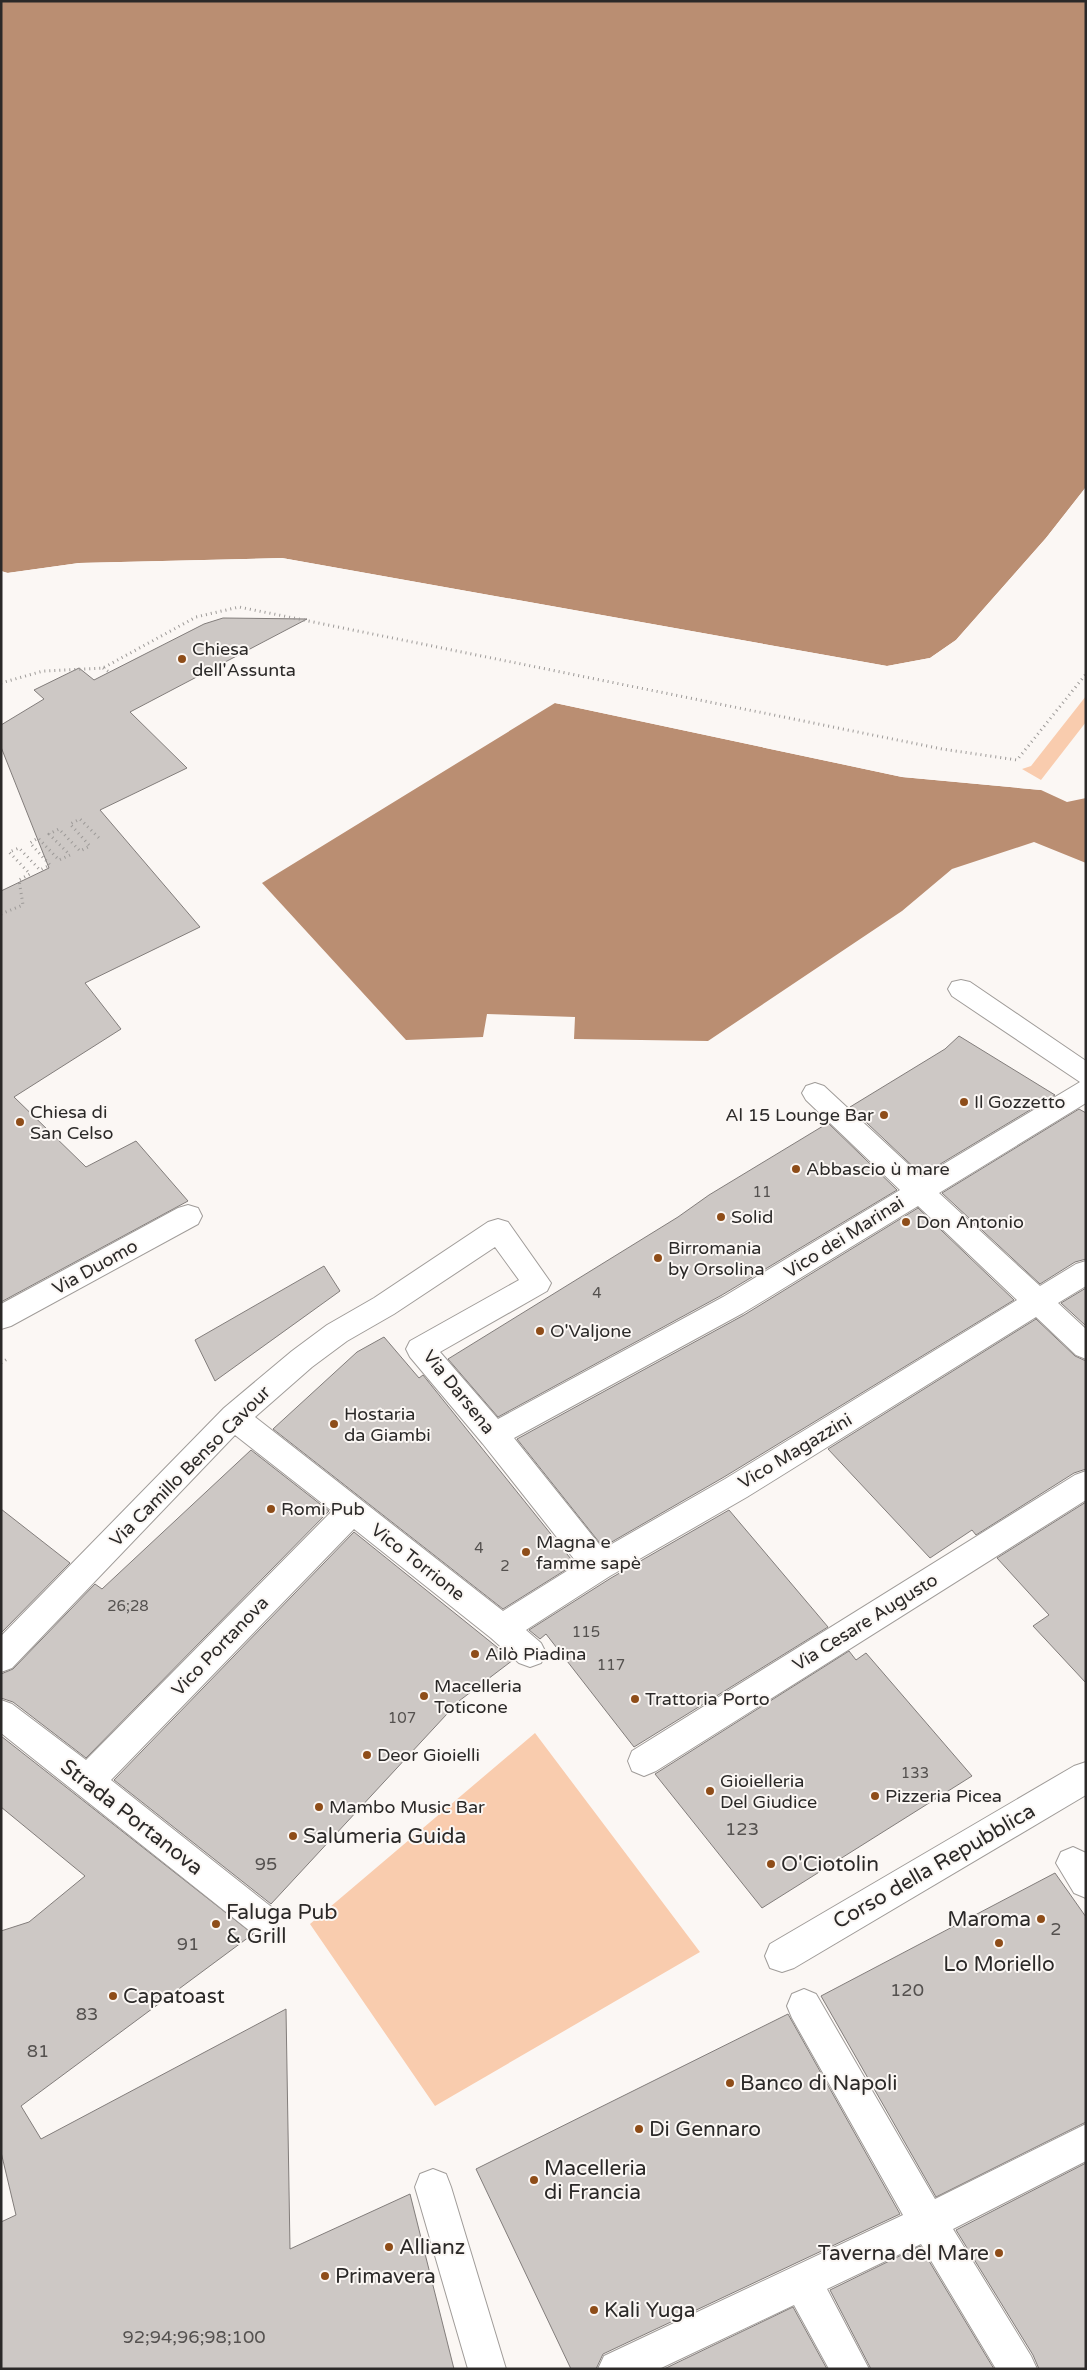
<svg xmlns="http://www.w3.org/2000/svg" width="1087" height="2370" viewBox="0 0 1087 2370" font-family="'Varela Round',sans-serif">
<rect width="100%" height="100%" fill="#fbf7f4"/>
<path fill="#f9ccae" d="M 1086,696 L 1086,722 L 1041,780 L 1022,769 L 1031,766 Z
M 535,1733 L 700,1952 L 435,2106 L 310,1924 Z"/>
<path fill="#ba8e72" d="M 1,1 L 1086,1 L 1086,487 L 1046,538 L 956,640 L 930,658 L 887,666 L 282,558 L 79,563 L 7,573 L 1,571 Z
M 555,703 L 902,777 L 1041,790 L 1067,802 L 1086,798 L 1086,863 L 1034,842 L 952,869 L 902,911 L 708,1041 L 574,1039 L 575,1017 L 487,1014 L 483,1037 L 406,1040 L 262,883 Z"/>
<path fill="#fbf7f4" d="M 1086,487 L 1086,491 L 1048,540 L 958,642 L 931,660 L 887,668 L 282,561 L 79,566 L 8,576 L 1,574 L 1,571 L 8,573 L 79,563 L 282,558 L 887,666 L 930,658 L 956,640 L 1046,538 Z
M 558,701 L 902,775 L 1041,787 L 1041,790 L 902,777 L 555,703 Z"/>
<path fill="#cdc8c5" stroke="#827d7b" d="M 223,618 L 307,619 L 130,712 L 187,768 L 100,810 L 200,927 L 85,983 L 121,1029 L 14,1097 L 86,1167 L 136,1141 L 188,1201 L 1,1302 L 1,891 L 49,868 L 1,747 L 1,725 L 44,699 L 34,690 L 79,668 L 94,680 L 204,624 Z
M 959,1036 L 1055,1095 L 922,1175 L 850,1107 L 945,1049 Z
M 1079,1109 L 1086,1113 L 1086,1259 L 1075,1262 L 1040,1284 L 942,1193 Z
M 828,1123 L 897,1190 L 722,1295 L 498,1417 L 448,1359 L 678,1217 L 709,1195 Z
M 918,1208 L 1014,1300 L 724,1477 L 603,1547 L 517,1439 L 744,1315 Z
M 324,1266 L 340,1291 L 215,1381 L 195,1340 Z
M 1086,1288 L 1086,1326 L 1061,1303 Z
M 1036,1319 L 1075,1356 L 1086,1361 L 1086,1469 L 1074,1473 L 976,1535 L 972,1530 L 930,1558 L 828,1449 Z
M 384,1337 L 419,1378 L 423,1375 L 575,1564 L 503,1609 L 273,1429 L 357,1352 Z
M 251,1450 L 329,1511 L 86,1758 L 13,1702 L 1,1698 L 1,1674 L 13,1669 L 95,1584 L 102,1589 Z
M 1086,1502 L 1086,1683 L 1033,1626 L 1049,1615 L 997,1558 Z
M 1,1509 L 70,1563 L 1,1633 Z
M 729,1510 L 828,1627 L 634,1747 L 546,1634 L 540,1639 L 529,1630 L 611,1578 Z
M 354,1532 L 513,1660 L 459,1701 L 271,1904 L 114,1780 Z
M 849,1651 L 856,1660 L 866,1653 L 972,1776 L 762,1908 L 655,1774 Z
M 1,1736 L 253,1934 L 21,2106 L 41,2139 L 286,2009 L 290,2249 L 410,2194 L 454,2369 L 1,2369 L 1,2222 L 16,2215 L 1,2152 L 1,1931 L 29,1922 L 85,1876 L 1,1807 Z
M 1055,1873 L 1086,1917 L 1086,2122 L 936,2197 L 821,1996 Z
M 788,2014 L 900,2214 L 603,2354 L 596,2369 L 571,2369 L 476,2169 Z
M 1086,2163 L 1086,2369 L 1039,2369 L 1033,2355 L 956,2230 Z
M 920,2246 L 994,2369 L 871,2369 L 830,2290 Z
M 793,2307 L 827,2369 L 664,2369 Z"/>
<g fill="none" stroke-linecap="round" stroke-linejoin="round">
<defs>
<path id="street" d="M 961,980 L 970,982 L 1086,1061 L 1086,1103 L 939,1193 L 1040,1286 L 1076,1264 L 1086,1261 L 1086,1286 L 1058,1303 L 1086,1329 L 1086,1359 L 1076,1355 L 1036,1317 L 747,1497 L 610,1576 L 526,1630 L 541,1643 L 546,1653 L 541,1663 L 530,1667 L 519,1663 L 491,1638 L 354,1529 L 111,1780 L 274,1909 L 279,1920 L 274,1931 L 262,1936 L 250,1931 L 1,1733 L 1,1700 L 12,1704 L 86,1760 L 332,1511 L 235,1435 L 12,1668 L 1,1672 L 1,1636 L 224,1408 L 292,1351 L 327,1325 L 374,1298 L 488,1222 L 498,1219 L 508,1222 L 551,1283 L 547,1291 L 440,1352 L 498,1419 L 723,1297 L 900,1190 L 806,1100 L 802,1093 L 806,1086 L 815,1083 L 824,1086 L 922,1177 L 1080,1082 L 952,996 L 948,989 L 952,982 ZM 918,1206 L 1017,1300 L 725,1479 L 603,1549 L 514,1438 L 743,1313 ZM 495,1247 L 519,1280 L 410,1341 L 406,1349 L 410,1357 L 483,1444 L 578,1564 L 503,1611 L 255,1417 L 312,1367 L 347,1341 L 394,1314 Z
M 188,1205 L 198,1208 L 202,1216 L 198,1224 L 11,1326 L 1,1329 L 1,1304 L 178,1208 Z
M 1086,1471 L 1086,1500 L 656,1771 L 644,1776 L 632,1771 L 628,1761 L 632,1751 L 1075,1475 Z
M 1086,1762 L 1086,1795 L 794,1968 L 782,1972 L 770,1968 L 765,1956 L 770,1944 L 1074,1766 Z
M 1073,1847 L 1086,1853 L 1086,1898 L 1074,1893 L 1056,1863 L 1061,1852 Z
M 804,1989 L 816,1994 L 935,2199 L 1086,2124 L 1086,2161 L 953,2229 L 1031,2356 L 1037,2369 L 996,2369 L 921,2244 L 827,2289 L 869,2369 L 829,2369 L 794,2305 L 659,2369 L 598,2369 L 604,2356 L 903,2215 L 792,2018 L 787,2006 L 792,1994 Z
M 433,2169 L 446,2174 L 451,2187 L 506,2369 L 468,2369 L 415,2187 L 420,2174 Z"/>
</defs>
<use href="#street" stroke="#a09c99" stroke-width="2"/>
<path stroke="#9d9a98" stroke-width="3" stroke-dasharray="1 4" stroke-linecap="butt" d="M 103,668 L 109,672
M 1,683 L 43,671 L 103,668 L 196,617 L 239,607 L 942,749 L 1017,760 L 1086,674
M 1,914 L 23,905 L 19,880 L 30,874 L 9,852 L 19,848 L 40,870 L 50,865 L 30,843 L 38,838 L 59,860 L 70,855 L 49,834 L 59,829 L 80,851 L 90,846 L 70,824 L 80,819 L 99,838
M 1,1363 L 9,1358"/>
<use href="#street" fill="#fff" fill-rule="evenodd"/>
</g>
<g fill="#8e4d19" stroke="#fbf7f4" stroke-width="2">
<circle cx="182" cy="659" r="5"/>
<circle cx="964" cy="1102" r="5"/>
<circle cx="884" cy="1115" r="5"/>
<circle cx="20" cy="1122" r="5"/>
<circle cx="796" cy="1169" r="5"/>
<circle cx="721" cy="1217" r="5"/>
<circle cx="906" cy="1222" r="5"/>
<circle cx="658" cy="1258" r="5"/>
<circle cx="540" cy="1331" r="5"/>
<circle cx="334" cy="1424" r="5"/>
<circle cx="271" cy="1509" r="5"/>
<circle cx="526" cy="1552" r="5"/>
<circle cx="475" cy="1654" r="5"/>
<circle cx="424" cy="1696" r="5"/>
<circle cx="635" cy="1699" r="5"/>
<circle cx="367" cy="1755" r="5"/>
<circle cx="710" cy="1791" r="5"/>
<circle cx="875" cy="1796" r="5"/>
<circle cx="319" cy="1807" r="5"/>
<circle cx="293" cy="1836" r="5"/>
<circle cx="771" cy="1864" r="5"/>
<circle cx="1041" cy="1919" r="5"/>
<circle cx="216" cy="1924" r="5"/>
<circle cx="999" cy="1943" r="5"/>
<circle cx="113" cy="1996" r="5"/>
<circle cx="730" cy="2083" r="5"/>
<circle cx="639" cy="2129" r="5"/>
<circle cx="534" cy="2180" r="5"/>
<circle cx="389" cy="2247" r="5"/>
<circle cx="999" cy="2253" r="5"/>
<circle cx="325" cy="2276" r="5"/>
<circle cx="594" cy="2310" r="5"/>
</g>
<g text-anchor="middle" stroke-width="4" stroke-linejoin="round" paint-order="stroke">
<g font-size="15" fill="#54514f">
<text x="762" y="1197">11</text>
<text x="597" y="1298">4</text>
<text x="479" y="1553">4</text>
<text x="505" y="1571">2</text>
<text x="128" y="1611">26;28</text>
<text x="586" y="1637">115</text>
<text x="611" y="1670">117</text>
<text x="402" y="1723">107</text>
<text x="915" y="1778">133</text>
</g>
<g font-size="18" fill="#2b2928" stroke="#fbf7f4" text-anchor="start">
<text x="192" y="655">Chiesa<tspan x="192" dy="21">dell'Assunta</tspan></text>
<text x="974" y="1108">Il Gozzetto</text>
<text x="30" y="1118">Chiesa di<tspan x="30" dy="21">San Celso</tspan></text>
<text x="874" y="1121" text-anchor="end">Al 15 Lounge Bar</text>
<text x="806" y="1175">Abbascio ù mare</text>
<text x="731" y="1223">Solid</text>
<text x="916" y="1228">Don Antonio</text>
<text x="668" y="1254">Birromania<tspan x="668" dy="21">by Orsolina</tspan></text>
<text x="550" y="1337">O'Valjone</text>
<text x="344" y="1420">Hostaria<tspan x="344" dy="21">da Giambi</tspan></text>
<text x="281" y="1515">Romi Pub</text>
<text x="536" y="1548">Magna e<tspan x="536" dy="21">famme sapè</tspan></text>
<text x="485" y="1660">Ailò Piadina</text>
<text x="434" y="1692">Macelleria<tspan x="434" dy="21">Toticone</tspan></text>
<text x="645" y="1705">Trattoria Porto</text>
<text x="377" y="1761">Deor Gioielli</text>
<text x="720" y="1787">Gioielleria<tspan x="720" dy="21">Del Giudice</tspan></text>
<text x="885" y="1802">Pizzeria Picea</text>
<text x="329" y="1813">Mambo Music Bar</text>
</g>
<g font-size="18" fill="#2b2928" stroke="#fbf7f4">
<text transform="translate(844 1237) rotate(-32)" y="6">Vico dei Marinai</text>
<text transform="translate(95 1267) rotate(-29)" y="6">Via Duomo</text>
<text transform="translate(459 1392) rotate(51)" y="6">Via Darsena</text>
<text transform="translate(795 1451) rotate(-31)" y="6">Vico Magazzini</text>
<text transform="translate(190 1466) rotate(-45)" y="6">Via Camillo Benso Cavour</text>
<text transform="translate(418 1562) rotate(38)" y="6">Vico Torrione</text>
<text transform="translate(865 1622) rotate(-32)" y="6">Via Cesare Augusto</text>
<text transform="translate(220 1646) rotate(-46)" y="6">Vico Portanova</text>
</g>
<g font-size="18" fill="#54514f">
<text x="742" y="1835">123</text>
<text x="266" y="1870">95</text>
<text x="1056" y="1935">2</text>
<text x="188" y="1950">91</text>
<text x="907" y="1996">120</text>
<text x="87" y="2020">83</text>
<text x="38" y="2057">81</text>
<text x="194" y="2343">92;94;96;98;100</text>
</g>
<g font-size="21" fill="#2b2928" stroke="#fbf7f4">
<text transform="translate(132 1817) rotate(38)" y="7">Strada Portanova</text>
<text transform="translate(934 1866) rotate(-30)" y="7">Corso della Repubblica</text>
</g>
<g font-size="21" fill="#2b2928" stroke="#fbf7f4" text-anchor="start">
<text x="303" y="1843">Salumeria Guida</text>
<text x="781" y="1871">O'Ciotolin</text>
<text x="226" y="1919">Faluga Pub<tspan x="226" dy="24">&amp; Grill</tspan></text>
<text x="1031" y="1926" text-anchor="end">Maroma</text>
<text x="999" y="1971" text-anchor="middle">Lo Moriello</text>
<text x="123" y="2003">Capatoast</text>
<text x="740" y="2090">Banco di Napoli</text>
<text x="649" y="2136">Di Gennaro</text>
<text x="544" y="2175">Macelleria<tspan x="544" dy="24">di Francia</tspan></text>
<text x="399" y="2254">Allianz</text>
<text x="989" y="2260" text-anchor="end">Taverna del Mare</text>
<text x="335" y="2283">Primavera</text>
<text x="604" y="2317">Kali Yuga</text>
</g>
</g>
<rect width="1087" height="2370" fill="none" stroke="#2b2928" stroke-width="5"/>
</svg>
